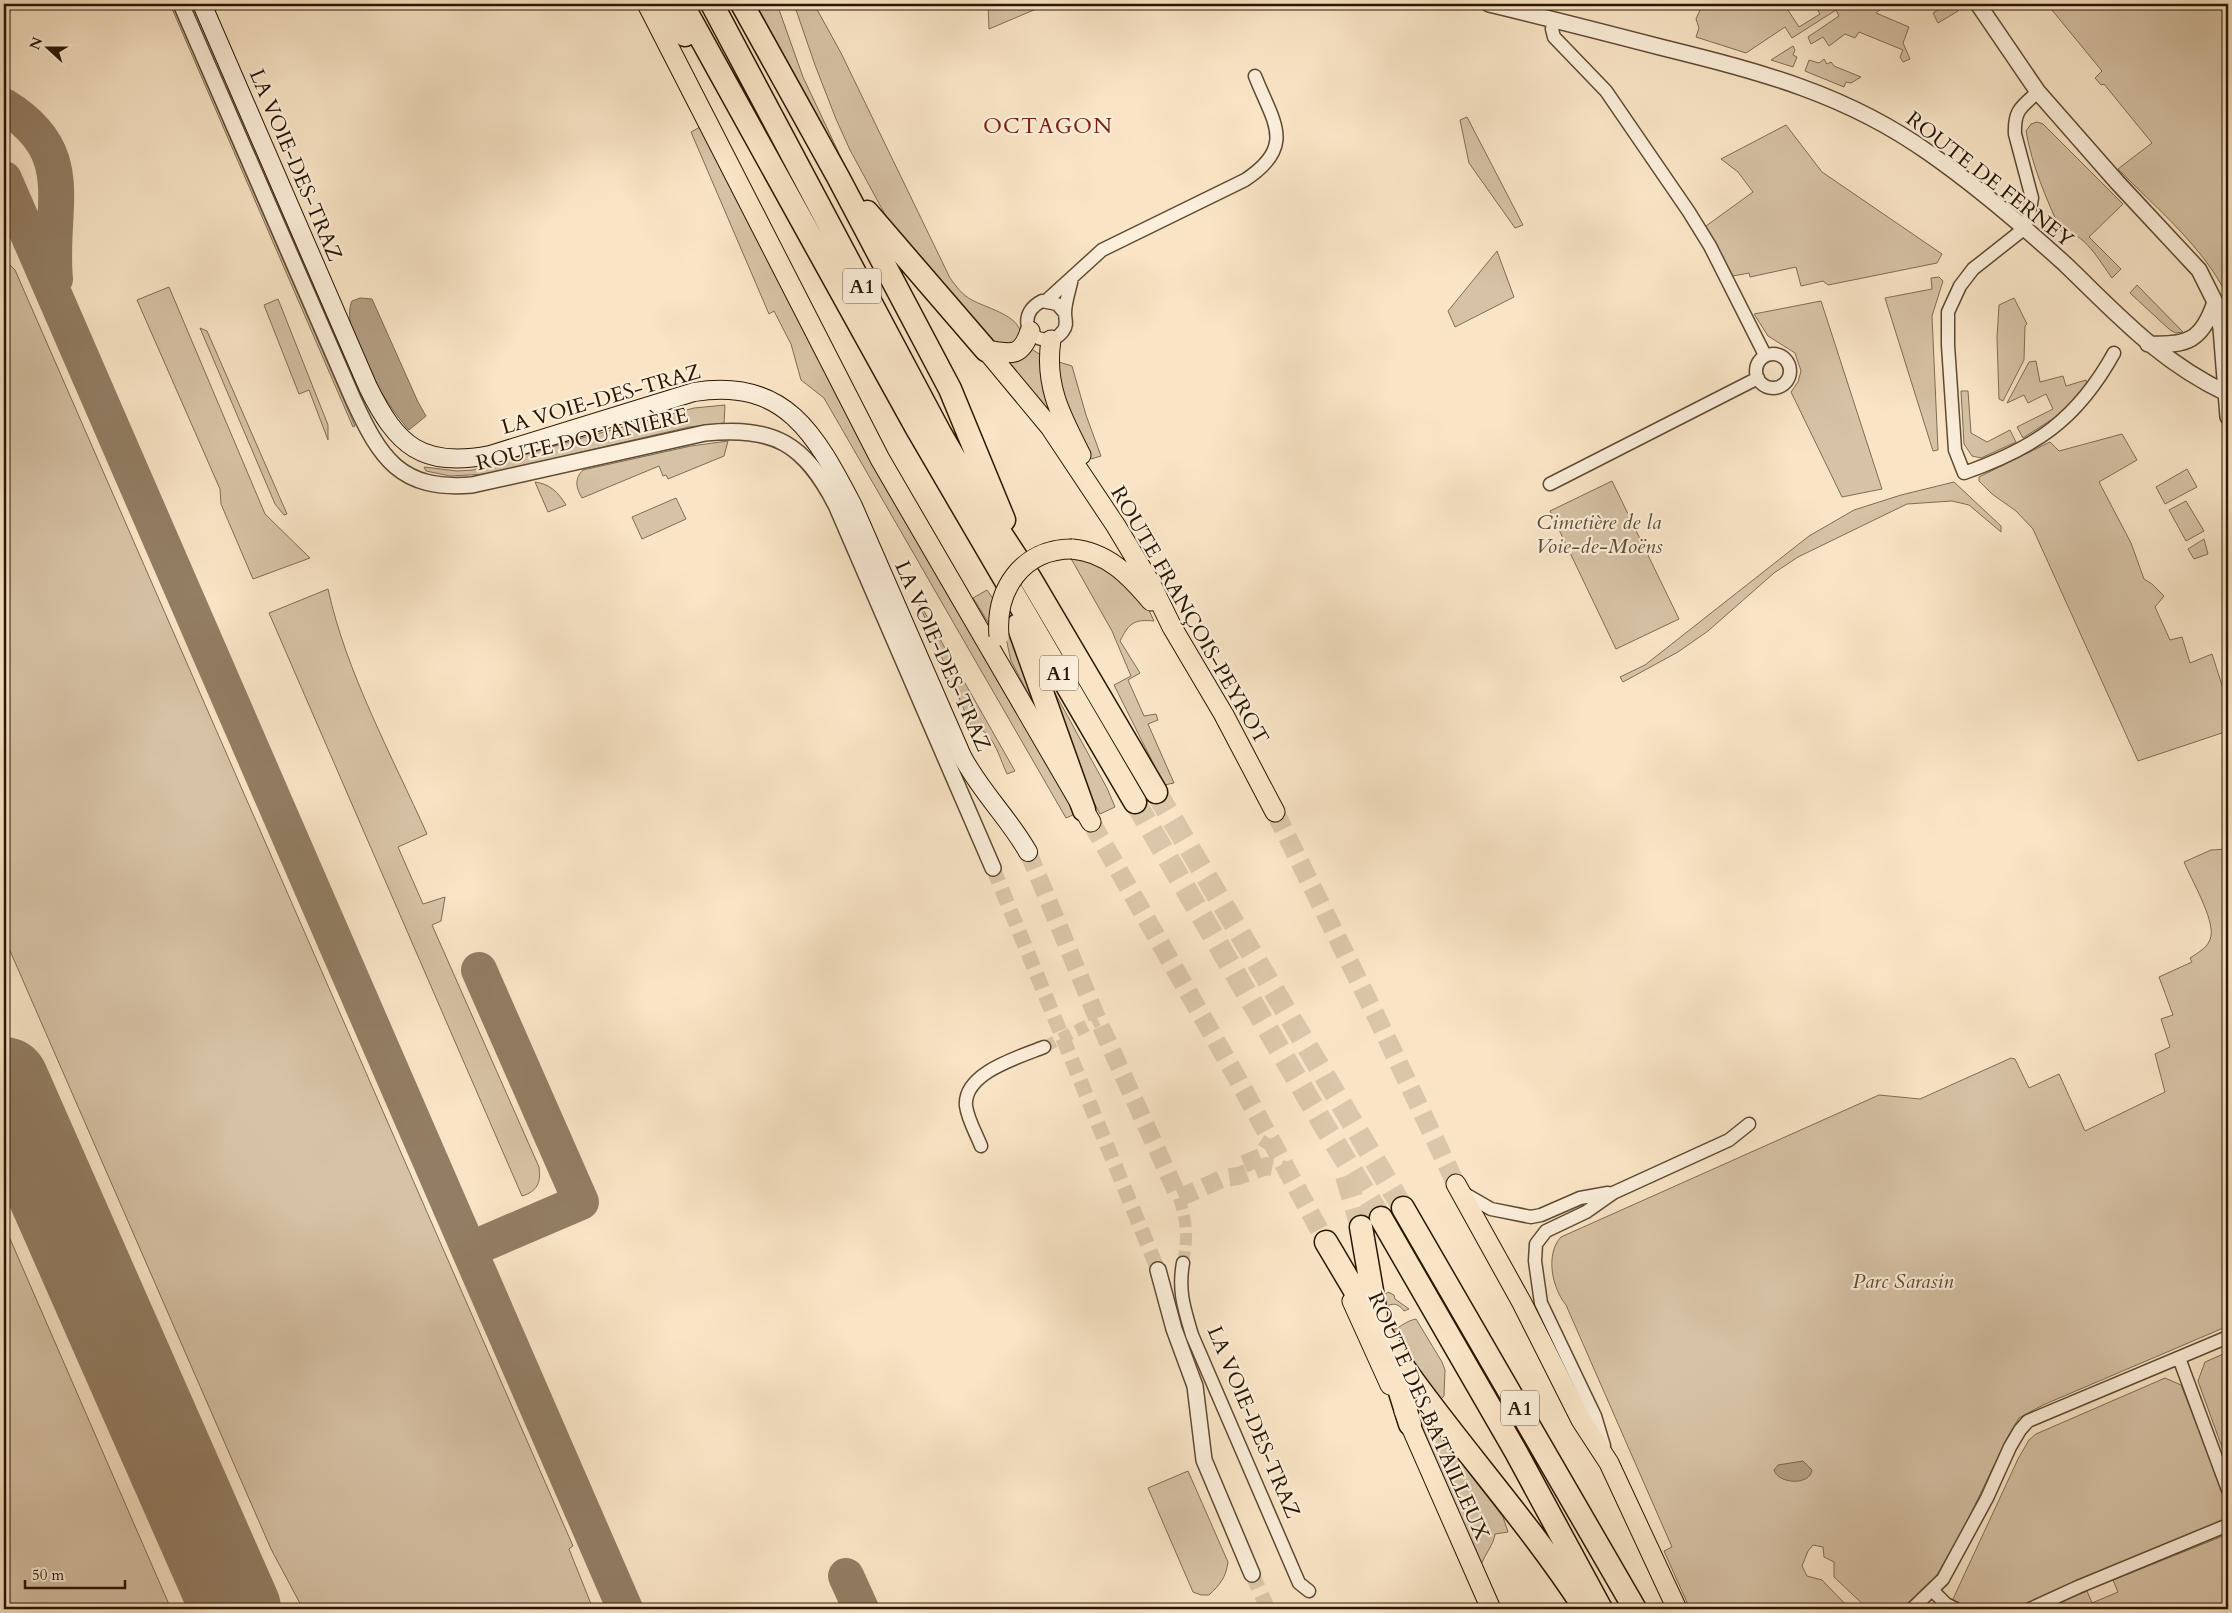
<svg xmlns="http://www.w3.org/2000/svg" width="2232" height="1613" viewBox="0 0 2232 1613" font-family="Cardo,serif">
<rect width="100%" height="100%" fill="#f9e5c6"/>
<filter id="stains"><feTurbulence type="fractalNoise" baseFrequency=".004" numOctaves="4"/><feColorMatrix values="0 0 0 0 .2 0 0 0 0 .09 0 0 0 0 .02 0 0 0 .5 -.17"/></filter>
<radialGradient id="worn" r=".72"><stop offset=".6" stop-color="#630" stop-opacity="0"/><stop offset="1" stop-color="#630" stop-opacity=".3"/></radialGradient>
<path fill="#d6c2a5" stroke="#806c53" d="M 170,4 L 172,4 L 355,426 L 353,427 Z
M 756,4 L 777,4 L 803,77 L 844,164 Z
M 794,4 L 814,4 L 841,53 L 950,278 C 956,286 962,295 972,300 C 984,307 1017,315 1020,331 C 1020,335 1019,340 1018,343 L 993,346 L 888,220 L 850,150 L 836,119 L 815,65 Z
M 988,4 L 1048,4 L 989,29 Z
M 1707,4 L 1784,4 L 1799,27 L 1820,14 L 1814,4 L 1887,4 L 1876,13 L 1909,27 L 1903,43 L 1910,59 L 1903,62 L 1900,57 L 1903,50 L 1859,32 L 1855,38 L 1845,34 L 1829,46 L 1823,37 L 1811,44 L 1808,37 L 1839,16 L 1836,10 L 1792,38 L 1785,27 L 1746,53 L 1696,37 L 1699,28 L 1696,19 L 1701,8 Z
M 1948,4 L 1953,4 L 1958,11 L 1938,23 L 1933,13 Z
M 2047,4 L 2228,4 L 2228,298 C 2206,249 2156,208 2118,169 L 2152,143 L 2104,84 L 2101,85 L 2095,78 L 2102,71 Z
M 1793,46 L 1795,50 L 1793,55 L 1797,57 L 1793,67 L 1771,60 Z
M 1824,59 L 1827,64 L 1831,62 L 1834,66 L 1861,77 L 1851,83 L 1846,82 L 1844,87 L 1805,71 L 1809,60 L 1819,63 Z
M 1467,117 L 1523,225 L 1515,228 L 1469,163 L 1460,120 Z
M 2037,122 L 2043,124 L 2123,204 L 2089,237 L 2121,269 L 2112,278 C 2100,262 2084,231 2061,231 C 2046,198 2032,166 2026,131 L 2031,124 Z
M 1786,125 L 1822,172 L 1942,254 L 1937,263 L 1828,285 L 1823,281 L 1801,286 L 1796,267 L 1750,277 L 1749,273 L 1733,276 L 1706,226 L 1753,192 L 1738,172 L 1721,159 Z
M 700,127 L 912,528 L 1075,814 L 1066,818 L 824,398 L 801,380 L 791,344 L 774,311 L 769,314 L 691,132 Z
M 1497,251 L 1514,297 L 1455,327 L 1448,311 Z
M 4,259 L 15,270 L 573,1546 L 569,1549 L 593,1609 L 303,1609 L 271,1549 L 4,937 Z
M 1939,277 L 1943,281 L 1932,316 L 1938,450 L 1933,451 L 1885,298 L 1932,289 L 1931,278 Z
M 2137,285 L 2183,332 L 2176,333 L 2170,330 L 2130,293 Z
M 169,287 L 265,514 L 310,558 L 253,579 L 221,504 L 220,489 L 137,300 Z
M 2014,298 L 2027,324 L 2025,326 L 2024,360 L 2003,401 L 1999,399 L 1997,338 L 1999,305 Z
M 278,299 L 328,425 L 328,440 L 309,390 L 299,394 L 264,305 Z
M 1821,301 L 1882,489 L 1842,497 L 1791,392 L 1798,382 L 1801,371 L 1795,353 L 1768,336 L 1754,314 Z
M 200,328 L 207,331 L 287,514 L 284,515 L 275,504 Z
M 1030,348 L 1044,357 L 1058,426 L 1007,363 Z
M 2036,361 L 2040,382 L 2063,376 L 2066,386 L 2086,380 L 2087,385 L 2065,411 L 2023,438 L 2017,427 L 2053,409 L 2046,394 L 2028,403 L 2024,395 L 2007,403 L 2029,362 Z
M 1059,362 L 1072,366 L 1086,415 L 1101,456 L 1091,459 L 1071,427 L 1056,389 Z
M 1961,391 L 1968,391 L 1971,433 L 1987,442 L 2010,430 L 2016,442 L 1981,458 L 1972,456 L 1964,444 Z
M 725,405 L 724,423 L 689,427 L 487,474 L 450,476 L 426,471 L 424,467 L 457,471 L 473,470 L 589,436 L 694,408 Z
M 2122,434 L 2137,460 L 2099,482 L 2131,543 L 2144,579 L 2152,584 L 2164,596 L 2155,607 L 2170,640 L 2182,637 L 2190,663 L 2212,654 L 2228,704 L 2228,731 L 2138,761 L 2033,529 L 2016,511 L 1992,494 L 1979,481 L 1979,477 L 2050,442 L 2059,451 Z
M 728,441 L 724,456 L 668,479 L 666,475 L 663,476 L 659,466 L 582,498 C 576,488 574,479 583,470 L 691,446 Z
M 2187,469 L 2197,487 L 2165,504 L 2156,487 Z
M 1612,481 L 1679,619 L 1616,649 L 1550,511 Z
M 535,482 C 550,484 558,492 566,505 L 548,512 Z
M 1954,482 L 2001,526 L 2001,532 L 1969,505 L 1952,501 L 1907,504 L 1798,557 L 1774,573 L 1708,631 L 1678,652 L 1623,682 L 1620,677 L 1645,665 L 1809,536 L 1854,510 L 1901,495 Z
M 676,498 L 686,519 L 642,539 L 632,517 Z
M 2186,501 L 2204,531 L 2186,541 L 2169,510 Z
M 2204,539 L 2208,554 L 2194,559 L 2188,549 Z
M 1069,555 L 1105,565 L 1146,604 L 1154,621 C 1134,619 1129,623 1120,641 L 1140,673 L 1128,680 L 1144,716 L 1156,714 L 1158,720 L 1148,724 L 1174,783 L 1164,785 L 1114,685 L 1131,676 L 1112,631 Z
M 328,589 C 346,672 392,756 427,834 L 398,847 L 423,904 L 445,897 L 441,921 L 432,925 L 539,1167 C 541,1182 538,1191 522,1196 L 269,613 Z
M 987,590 L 994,600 L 991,627 L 973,598 Z
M 916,597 L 1015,771 L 1007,774 C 999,757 993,729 971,726 Z
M 1005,612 L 1016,631 L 1047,729 L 1011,661 L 1006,638 Z
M 1038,662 L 1107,788 L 1115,807 L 1100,814 L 1087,789 Z
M 2228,849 L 2228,1326 L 2043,1405 L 2019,1418 L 2007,1438 L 1964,1528 L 1934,1580 L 1906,1609 L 1868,1609 L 1834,1577 L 1834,1562 L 1824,1557 L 1823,1547 L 1813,1545 L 1808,1551 L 1802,1566 L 1807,1576 L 1822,1580 L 1850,1609 L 1690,1609 L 1664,1551 L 1672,1547 L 1566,1305 C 1552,1288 1545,1254 1561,1237 L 1879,1095 L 1920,1099 L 2011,1058 L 2015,1059 L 2029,1088 L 2059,1074 L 2085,1131 L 2165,1092 L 2155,1054 L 2170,1047 L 2161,1019 L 2173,1015 L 2159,977 L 2192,962 L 2190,958 C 2199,952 2209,947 2211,936 C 2214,918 2191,879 2184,862 L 2211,850 Z
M 4,1225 L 171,1609 L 4,1609 Z
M 1388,1292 L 1394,1295 L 1395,1299 L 1409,1309 L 1404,1311 C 1399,1304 1393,1302 1386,1307 L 1383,1296 Z
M 1416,1319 L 1442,1362 L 1445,1370 L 1444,1396 L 1441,1399 L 1405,1352 L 1393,1330 C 1402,1326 1406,1321 1416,1319 Z
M 2228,1352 L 2228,1464 L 2198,1381 L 2205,1362 Z
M 2165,1378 L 2181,1385 L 2228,1504 L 2223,1522 L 2017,1609 L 1967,1609 L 1960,1606 L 1953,1599 L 2018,1459 L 2029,1440 L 2036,1434 Z
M 1422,1415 L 1426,1417 L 1503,1517 L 1508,1532 L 1495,1534 C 1494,1544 1485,1554 1481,1565 L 1419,1419 Z
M 1188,1471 L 1228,1562 C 1226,1577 1220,1585 1209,1595 L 1201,1595 L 1193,1592 L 1148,1488 Z
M 2228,1534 L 2228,1609 L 2047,1609 L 2087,1591 L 2092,1603 L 2118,1592 L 2113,1580 Z"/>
<path fill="#b39f83" stroke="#7c684f" d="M 360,298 L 372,299 L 418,402 L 426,416 L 409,430 C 388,407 338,331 352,301 Z
M 1803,1461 L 1812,1470 C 1810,1486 1778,1484 1774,1470 L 1778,1465 Z"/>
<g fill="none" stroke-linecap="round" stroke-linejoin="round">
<path stroke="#927e64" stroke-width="36" d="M 4,106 C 81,153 48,206 55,279
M 4,179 L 625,1609
M 469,1250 L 581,1202 L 479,970
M 191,1507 L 237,1609
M 846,1576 L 861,1609"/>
<path stroke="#927e64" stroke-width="90" d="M 4,1082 L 236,1609"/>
<path stroke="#dac6a8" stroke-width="12" stroke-dasharray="12 6" stroke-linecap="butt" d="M 1044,1047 L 1098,1020
M 1179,1198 C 1187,1223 1188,1236 1183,1263"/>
<path stroke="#dac6a8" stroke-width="15" stroke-dasharray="15 8" stroke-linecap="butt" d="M 993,868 L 1158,1270
M 1252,1574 L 1268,1609"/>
<path stroke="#dac6a8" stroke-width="18" stroke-dasharray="18 9" stroke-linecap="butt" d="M 1028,852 L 1098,1020 L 1179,1198 L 1224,1178 L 1238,1176 L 1267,1166 L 1286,1170
M 1244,1164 L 1261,1157 L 1272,1140"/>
<path stroke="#dac6a8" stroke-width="19" stroke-dasharray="19 9" stroke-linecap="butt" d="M 1275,812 L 1378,1020 L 1456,1184
M 1091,822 L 1236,1076 L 1326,1242"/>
<path stroke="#dac6a8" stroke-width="22" stroke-dasharray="22 11" stroke-linecap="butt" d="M 1156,792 L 1403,1208
M 1135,802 L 1322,1122 L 1381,1218
M 1346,1176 L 1361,1227"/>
<defs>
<path id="minor" d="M 1554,20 L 1552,29 L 1554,37 L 1606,91 L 1689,212 L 1710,246 L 1765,355
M 2038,92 C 2021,107 2014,110 2015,134 L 2032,198 L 2029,215 L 2025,228 L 1973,269 L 1960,286 L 1948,312 L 1948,345 L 1955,450 L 1964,473 C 2035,448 2077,420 2114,353
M 1046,301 L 1102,250 L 1245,180 C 1297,146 1273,122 1255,76
M 1065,313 L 1057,304 L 1042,301 C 1032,306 1025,315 1028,327 C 1033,342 1054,344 1063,331 C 1068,325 1065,320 1065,313 C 1065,302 1070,289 1072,278
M1756 371a17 17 0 1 1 34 0a17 17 0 1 1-34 0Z
M 1550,484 L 1758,378
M 981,1146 C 976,1133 968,1120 966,1106 C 963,1073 1019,1057 1044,1047
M 1465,1194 L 1491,1209 L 1531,1217 L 1541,1215 L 1580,1198 L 1608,1193
M 1183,1263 C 1178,1291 1184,1308 1192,1335 L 1299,1583 L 1309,1591
M 2179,1358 L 2228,1490
M 1604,1446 L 1595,1416 L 1541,1303 L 1535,1261 L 1536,1244 L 1546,1231 L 1586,1212 L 1613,1193 L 1729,1140 L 1749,1124
M 1932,1590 L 1946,1604 L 1956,1609
M 1912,1609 L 1943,1579 L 1987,1498 L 2010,1447 L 2020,1430 L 2028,1421 L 2228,1337
M 2030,1609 L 2078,1587 L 2228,1525"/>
<path id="tertiary" d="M 181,4 L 353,399 C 380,458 400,491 472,485 L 705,433 C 774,426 804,443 836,505 L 993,868
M 1489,4 C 1548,18 1606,33 1664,48 C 1761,72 1846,94 1929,153 C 1975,185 2023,226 2065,264 C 2119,316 2159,361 2228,394
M 1978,4 L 2038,92 L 2117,182 L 2199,270 L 2215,302 L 2221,328 L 2228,417
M 2148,344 C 2187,346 2202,341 2215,302
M 1158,1270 L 1174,1329 L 1195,1386 L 1204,1460 L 1252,1574"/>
<path id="secondary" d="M 202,4 L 368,387 C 397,446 422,468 490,455 L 694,392 C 785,377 816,435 853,506 L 962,756 C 980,791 1009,818 1028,852"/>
<path id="primary" d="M 647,4 L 880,459 L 1091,822
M 1051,340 C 1044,385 1061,416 1081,455
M 986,350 L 1050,427 L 1116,526 L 1151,584 L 1172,627 L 1224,715 L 1275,812
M 986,350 C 1011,354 1021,358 1030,331
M 1072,549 C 1107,552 1129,575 1151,601
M 1456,1184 L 1522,1303 L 1581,1420 L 1609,1463 L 1677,1609
M 1352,1301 L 1390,1385
M 1404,1411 L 1491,1609"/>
<path id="motorway" d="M 663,4 L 685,35
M 682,4 L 916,427 L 1135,802
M 712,4 L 940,433 L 978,499 L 1030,578 L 1156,792
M 742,4 L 838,177 L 950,389 L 1004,520
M 867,212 L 986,350
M 1018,625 L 1084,810
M 1403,1208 L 1635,1609
M 1381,1218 L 1516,1452 L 1601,1609
M 1361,1227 L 1376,1314
M 1326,1242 C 1353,1287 1378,1332 1409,1375 C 1466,1454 1532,1527 1585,1609
M 1389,1357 L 1410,1424"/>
</defs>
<use href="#minor" stroke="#5e4a32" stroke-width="15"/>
<use href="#tertiary" stroke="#5e4a32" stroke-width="18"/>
<use href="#secondary" stroke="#2a1601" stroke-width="20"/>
<use href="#primary" stroke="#2a1601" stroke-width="21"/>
<use href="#motorway" stroke="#2a1601" stroke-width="25"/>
<use href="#minor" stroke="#fbeeda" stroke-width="12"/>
<use href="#tertiary" stroke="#fbeeda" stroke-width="15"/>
<use href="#secondary" stroke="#fbeeda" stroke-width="18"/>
<use href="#primary" stroke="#f9e5c6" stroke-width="19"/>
<use href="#motorway" stroke="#f9e5c6" stroke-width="22"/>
<defs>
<path id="primary-bridge" d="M 999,636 C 995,590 1022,549 1072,549"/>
</defs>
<use href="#primary-bridge" stroke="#2a1601" stroke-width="21" stroke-linecap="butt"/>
<use href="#primary-bridge" stroke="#f9e5c6" stroke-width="19"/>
</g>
<g text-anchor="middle" stroke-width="4.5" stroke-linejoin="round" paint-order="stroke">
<g fill="#fbeeda" stroke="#695742" stroke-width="1">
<rect x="843" y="268.5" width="38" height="35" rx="4"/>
<rect x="1040" y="655.5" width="38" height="35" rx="4"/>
<rect x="1501" y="1390.5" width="38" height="35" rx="4"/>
</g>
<g font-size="20" font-weight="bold" fill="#2a1601">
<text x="862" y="293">A1</text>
<text x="1059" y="680">A1</text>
<text x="1520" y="1415">A1</text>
</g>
<g font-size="21" fill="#2a1601" stroke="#fbeeda">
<text transform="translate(296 165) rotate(67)" y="7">LA VOIE-DES-TRAZ</text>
<text transform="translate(1990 179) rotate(38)" y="7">ROUTE DE FERNEY</text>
<text transform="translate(601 399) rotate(-16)" y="7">LA VOIE-DES-TRAZ</text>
<text transform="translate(582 439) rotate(-13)" y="7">ROUTE DOUANIÈRE</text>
<text transform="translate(1190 615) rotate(60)" y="7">ROUTE FRANÇOIS-PEYROT</text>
<text transform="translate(943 656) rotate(66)" y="7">LA VOIE-DES-TRAZ</text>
<text transform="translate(1429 1416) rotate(66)" y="7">ROUTE DES BATAILLEUX</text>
<text transform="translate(1254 1422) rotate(67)" y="7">LA VOIE-DES-TRAZ</text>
</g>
<g font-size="21" font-style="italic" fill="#5e4a32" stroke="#fbeeda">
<text x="1599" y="529">Cimetière de la<tspan x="1599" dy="24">Voie-de-Moëns</tspan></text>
<text x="1903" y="1288">Parc Sarasin</text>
</g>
<g font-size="22" letter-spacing="1" fill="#7a1f14" stroke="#fbeeda">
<text x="1048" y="133">OCTAGON</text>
</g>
</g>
<rect width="2232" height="1613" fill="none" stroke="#f9e5c6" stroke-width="20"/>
<rect x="5" y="5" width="2222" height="1603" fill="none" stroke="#2a1601" stroke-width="2.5"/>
<rect x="10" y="10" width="2212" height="1593" fill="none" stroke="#2a1601"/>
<g transform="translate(48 48) rotate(291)" stroke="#fbeeda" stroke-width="4" paint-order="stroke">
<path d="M0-4L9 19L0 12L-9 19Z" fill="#2a1601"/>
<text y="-8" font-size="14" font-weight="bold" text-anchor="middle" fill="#2a1601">N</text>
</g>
<path d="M25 1580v8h100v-8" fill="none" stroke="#2a1601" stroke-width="2.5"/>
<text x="32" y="1580" font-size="15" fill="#2a1601" stroke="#fbeeda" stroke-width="4" paint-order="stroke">50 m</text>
<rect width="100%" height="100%" filter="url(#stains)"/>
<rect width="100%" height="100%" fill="url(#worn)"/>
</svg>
